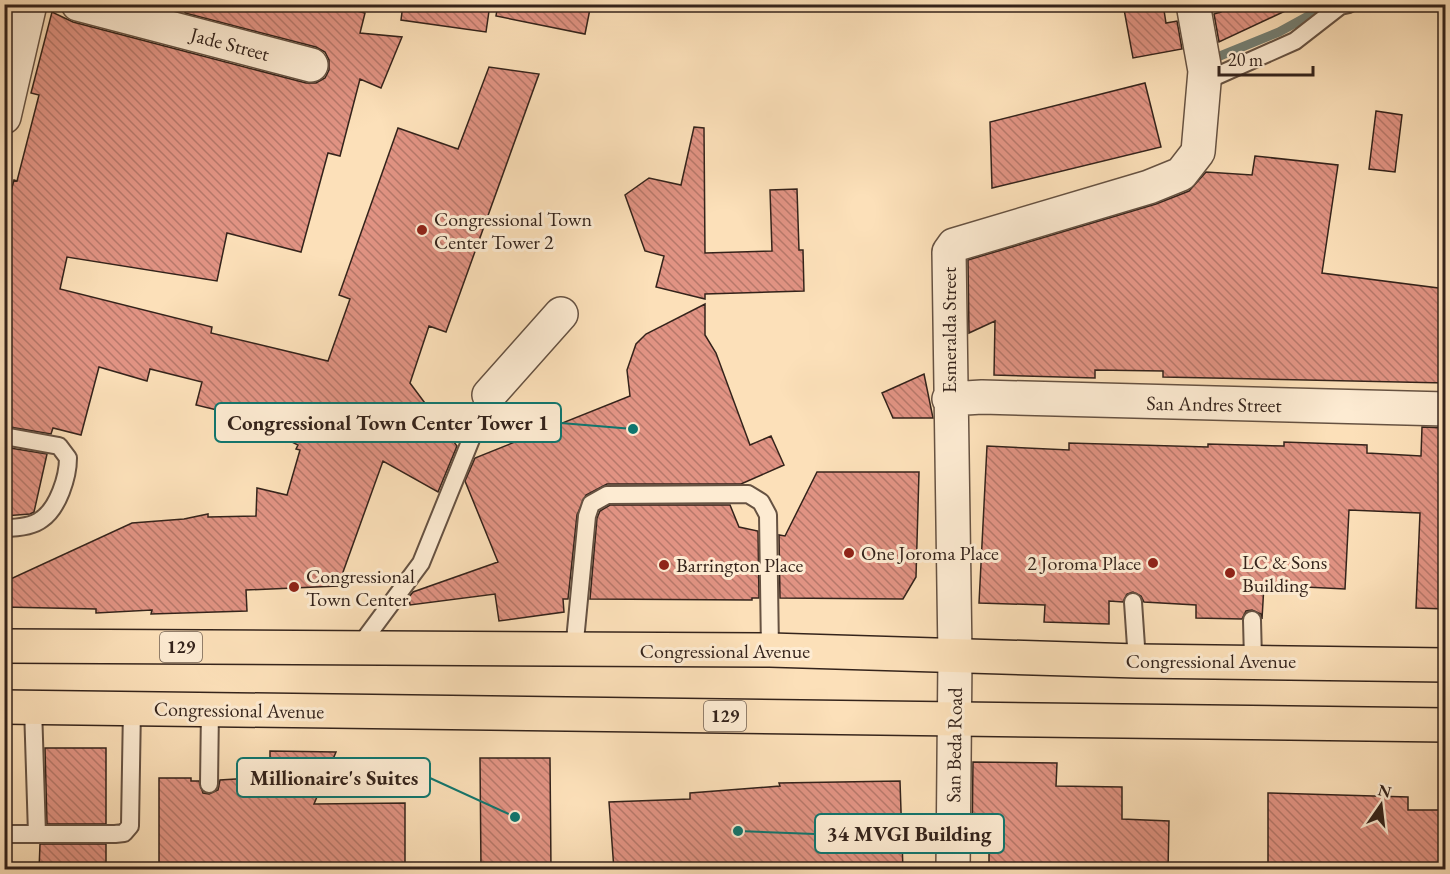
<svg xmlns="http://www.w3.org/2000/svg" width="1450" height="874" viewBox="0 0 1450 874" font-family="'EB Garamond',serif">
<defs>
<pattern id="building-back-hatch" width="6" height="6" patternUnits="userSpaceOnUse" patternTransform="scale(1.5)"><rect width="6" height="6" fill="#e19383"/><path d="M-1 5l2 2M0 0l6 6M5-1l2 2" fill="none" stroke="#b7786a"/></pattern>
</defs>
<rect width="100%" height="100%" fill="#fce0b9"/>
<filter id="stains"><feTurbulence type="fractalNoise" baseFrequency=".00333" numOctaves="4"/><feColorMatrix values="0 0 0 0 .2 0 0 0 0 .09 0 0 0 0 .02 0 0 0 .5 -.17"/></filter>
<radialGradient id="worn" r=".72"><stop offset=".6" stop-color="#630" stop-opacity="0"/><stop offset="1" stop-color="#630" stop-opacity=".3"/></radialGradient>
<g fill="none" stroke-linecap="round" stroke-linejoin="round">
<path stroke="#747f74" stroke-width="9" d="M 1210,60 L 1279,32 L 1330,4"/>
</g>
<path fill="url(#building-back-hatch)" stroke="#34231b" stroke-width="1.5" d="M 187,4 L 329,4 L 365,13 L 360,33 L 402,37 L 381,88 L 360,79 L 340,156 L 328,153 L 301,252 L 227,233 L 217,281 L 67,257 L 60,289 L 212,327 L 211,333 L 328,361 L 350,299 L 339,295 L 398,128 L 458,149 L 489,67 L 539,74 L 446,332 L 429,326 L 410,383 L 457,446 L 438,492 L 383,461 L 338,586 L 246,590 L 247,611 L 151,614 L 152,610 L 96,613 L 96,609 L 4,607 L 4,582 L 132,523 L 184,519 L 208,514 L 208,517 L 256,516 L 257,488 L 287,495 L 300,450 L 296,449 L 298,445 L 238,415 L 196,405 L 202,382 L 150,369 L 147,381 L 99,367 L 81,435 L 53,428 L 51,434 L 4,426 L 4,218 L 14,180 L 17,181 L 39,95 L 31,93 L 52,12 L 73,22 L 306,83 L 316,83 L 325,78 L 329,70 L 329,60 L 325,52 L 316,47 L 185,13 Z
M 403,4 L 490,4 L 486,32 L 401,20 Z
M 498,4 L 591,4 L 585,34 L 496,16 Z
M 1123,4 L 1163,4 L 1166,23 L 1177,21 L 1182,49 L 1133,58 Z
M 1219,4 L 1300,4 L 1219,42 L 1214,14 L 1221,12 Z
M 1145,83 L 1161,147 L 992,188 L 990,122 Z
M 1376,111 L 1402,115 L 1395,172 L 1369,169 Z
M 694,127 L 704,128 L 705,253 L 772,251 L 770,190 L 797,189 L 799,250 L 803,250 L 804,291 L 705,294 L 705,299 L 656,287 L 664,256 L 645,251 L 625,195 L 649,178 L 681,185 Z
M 1255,156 L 1338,165 L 1322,273 L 1446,289 L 1446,383 L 1163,377 L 1163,371 L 1095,370 L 1095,378 L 994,375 L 995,321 L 969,333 L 968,260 L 1156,204 L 1189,191 L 1206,172 L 1252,175 Z
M 705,304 L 705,335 L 716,353 L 750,445 L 771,436 L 784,465 L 741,484 L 607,484 L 586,495 L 577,515 L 568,599 L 563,599 L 564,612 L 499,621 L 495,594 L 410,605 L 409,597 L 413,592 L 498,562 L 465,481 L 475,458 L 630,396 L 627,370 L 636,344 L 646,334 Z
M 924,374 L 933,418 L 893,418 L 882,393 Z
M 1422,427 L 1446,428 L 1446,609 L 1416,608 L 1420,513 L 1349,510 L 1345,589 L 1264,585 L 1262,619 L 1261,614 L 1252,610 L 1246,611 L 1242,619 L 1196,618 L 1196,605 L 1144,602 L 1141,596 L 1133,592 L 1127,594 L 1123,602 L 1109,601 L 1109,624 L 1044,622 L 1045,605 L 979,603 L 987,446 L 1069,450 L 1069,443 L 1208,447 L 1208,444 L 1284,446 L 1284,442 L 1367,445 L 1367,453 L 1421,456 Z
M 4,447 L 47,454 L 34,512 L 30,514 L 4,516 Z
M 817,472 L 919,472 L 916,577 L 903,599 L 780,598 L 779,535 L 785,536 Z
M 610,505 L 730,505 L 739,527 L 758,531 L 759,598 L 752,598 L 752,600 L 590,599 L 597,518 L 600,511 Z
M 45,748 L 106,748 L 106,824 L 47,824 Z
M 270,751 L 336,752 L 314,804 L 405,803 L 405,870 L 159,870 L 159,778 L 191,778 L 191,781 L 199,781 L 203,793 L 209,794 L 218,790 L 220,780 L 270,777 Z
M 480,758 L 550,758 L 551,870 L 481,870 Z
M 973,762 L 1057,763 L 1056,786 L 1122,787 L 1122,819 L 1169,821 L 1168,870 L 989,870 L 989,846 L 972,846 Z
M 900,781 L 903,870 L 614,870 L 609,802 L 690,799 L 690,793 L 780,786 L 779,783 Z
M 1268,793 L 1408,797 L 1408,810 L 1446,810 L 1446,870 L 1268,870 Z
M 40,844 L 106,844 L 106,870 L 39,870 Z"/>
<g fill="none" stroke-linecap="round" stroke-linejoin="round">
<defs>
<path id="service" d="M 1203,82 L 1295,41 L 1340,6 L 1349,4
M 4,436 L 59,446 L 68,458 C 68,477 58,508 42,519 C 32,527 16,528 4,528
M 1133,602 L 1137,661
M 1252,620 L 1253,660
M 358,648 L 421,563 L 489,395
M 574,651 L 587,516 L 591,504 L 607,495 L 748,494 L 761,502 L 768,515 L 770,650
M 33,707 L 37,834
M 209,784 L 210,709
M 4,834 L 115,834 L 124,833 L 130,826 L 132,708"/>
<path id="minor" d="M 78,4 L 311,65
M 4,117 L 30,4
M 489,395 L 561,314
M 949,399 L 982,397 L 1446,409
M 953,870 L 955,656 L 949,252 L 954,245 L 1149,187 L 1181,174 L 1198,152 L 1205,71 L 1193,4"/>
<path id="primary" d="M 4,646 L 770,650 L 1137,661 L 1446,665
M 4,707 L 1446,725"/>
</defs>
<use href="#service" stroke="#665242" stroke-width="20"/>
<use href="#minor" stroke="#665242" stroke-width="36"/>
<use href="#primary" stroke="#34231b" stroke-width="36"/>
<use href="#service" stroke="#fdebd2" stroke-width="16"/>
<use href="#minor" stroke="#fdebd2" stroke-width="33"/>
<use href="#primary" stroke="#fce0b9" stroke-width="33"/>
</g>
<g fill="#8f2418" stroke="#fdebd2" stroke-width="2">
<circle cx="422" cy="230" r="6"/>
<circle cx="849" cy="553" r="6"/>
<circle cx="1153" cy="563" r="6"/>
<circle cx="664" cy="565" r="6"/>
<circle cx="1230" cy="573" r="6"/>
<circle cx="294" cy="587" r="6"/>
</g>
<g text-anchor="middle" stroke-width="6" stroke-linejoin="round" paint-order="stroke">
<g fill="#fdebd2" stroke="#705f52" stroke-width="1.5">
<rect x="160" y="632" width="42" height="30" rx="4.5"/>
<rect x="704" y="701" width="42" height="30" rx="4.5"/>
</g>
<g font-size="18" font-weight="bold" fill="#34231b">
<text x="181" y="653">129</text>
<text x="725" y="722">129</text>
</g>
<g font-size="20" fill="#34231b" stroke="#fdebd2">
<text transform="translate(230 44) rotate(15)" y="7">Jade Street</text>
<text transform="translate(949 330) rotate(-90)" y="7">Esmeralda Street</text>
<text transform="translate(1214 404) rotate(1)" y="7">San Andres Street</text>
<text x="725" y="658">Congressional Avenue</text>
<text x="1211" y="668">Congressional Avenue</text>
<text transform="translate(239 710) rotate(1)" y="7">Congressional Avenue</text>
<text transform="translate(954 745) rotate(-89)" y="7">San Beda Road</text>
</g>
<g font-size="20" fill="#34231b" stroke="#fdebd2" text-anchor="start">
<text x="434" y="226">Congressional Town<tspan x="434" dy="23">Center Tower 2</tspan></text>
<text x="861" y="560">One Joroma Place</text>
<text x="1242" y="569">LC &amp; Sons<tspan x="1242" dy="23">Building</tspan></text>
<text x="1141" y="570" text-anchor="end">2 Joroma Place</text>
<text x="676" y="572">Barrington Place</text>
<text x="306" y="583">Congressional<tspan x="306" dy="23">Town Center</tspan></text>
</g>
</g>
<path fill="none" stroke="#0f766e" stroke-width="2" d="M633 429L561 423M515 817L430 778M738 831L815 834"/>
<g fill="#0f766e" stroke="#fdebd2" stroke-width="2">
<circle cx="633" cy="429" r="6"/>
<circle cx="515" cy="817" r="6"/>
<circle cx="738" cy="831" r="6"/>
</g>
<g fill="#fdebd2" stroke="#0f766e" stroke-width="2">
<rect x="215" y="403" width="346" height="39" rx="6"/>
<rect x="237" y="758" width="193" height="39" rx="6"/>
<rect x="815" y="814" width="189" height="39" rx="6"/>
</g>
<g font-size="21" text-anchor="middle" font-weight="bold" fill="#34231b">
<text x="388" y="430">Congressional Town Center Tower 1</text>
<text x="334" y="785">Millionaire's Suites</text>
<text x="909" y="841">34 MVGI Building</text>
</g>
<rect width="1450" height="874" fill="none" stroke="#fce0b9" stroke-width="24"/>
<rect x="6" y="6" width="1438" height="862" fill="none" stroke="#34231b" stroke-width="3"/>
<rect x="12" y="12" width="1426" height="850" fill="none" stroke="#34231b" stroke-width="1.5"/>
<g transform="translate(1381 805) rotate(14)" stroke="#fdebd2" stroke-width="4.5" paint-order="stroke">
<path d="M0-4.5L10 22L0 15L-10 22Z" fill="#34231b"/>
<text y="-9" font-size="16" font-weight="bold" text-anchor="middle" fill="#34231b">N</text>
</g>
<path d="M1219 66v9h94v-9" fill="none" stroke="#34231b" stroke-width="3"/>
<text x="1228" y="66" font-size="18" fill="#34231b" stroke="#fdebd2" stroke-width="4.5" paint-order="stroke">20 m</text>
<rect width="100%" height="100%" filter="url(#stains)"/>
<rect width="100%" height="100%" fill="url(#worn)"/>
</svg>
